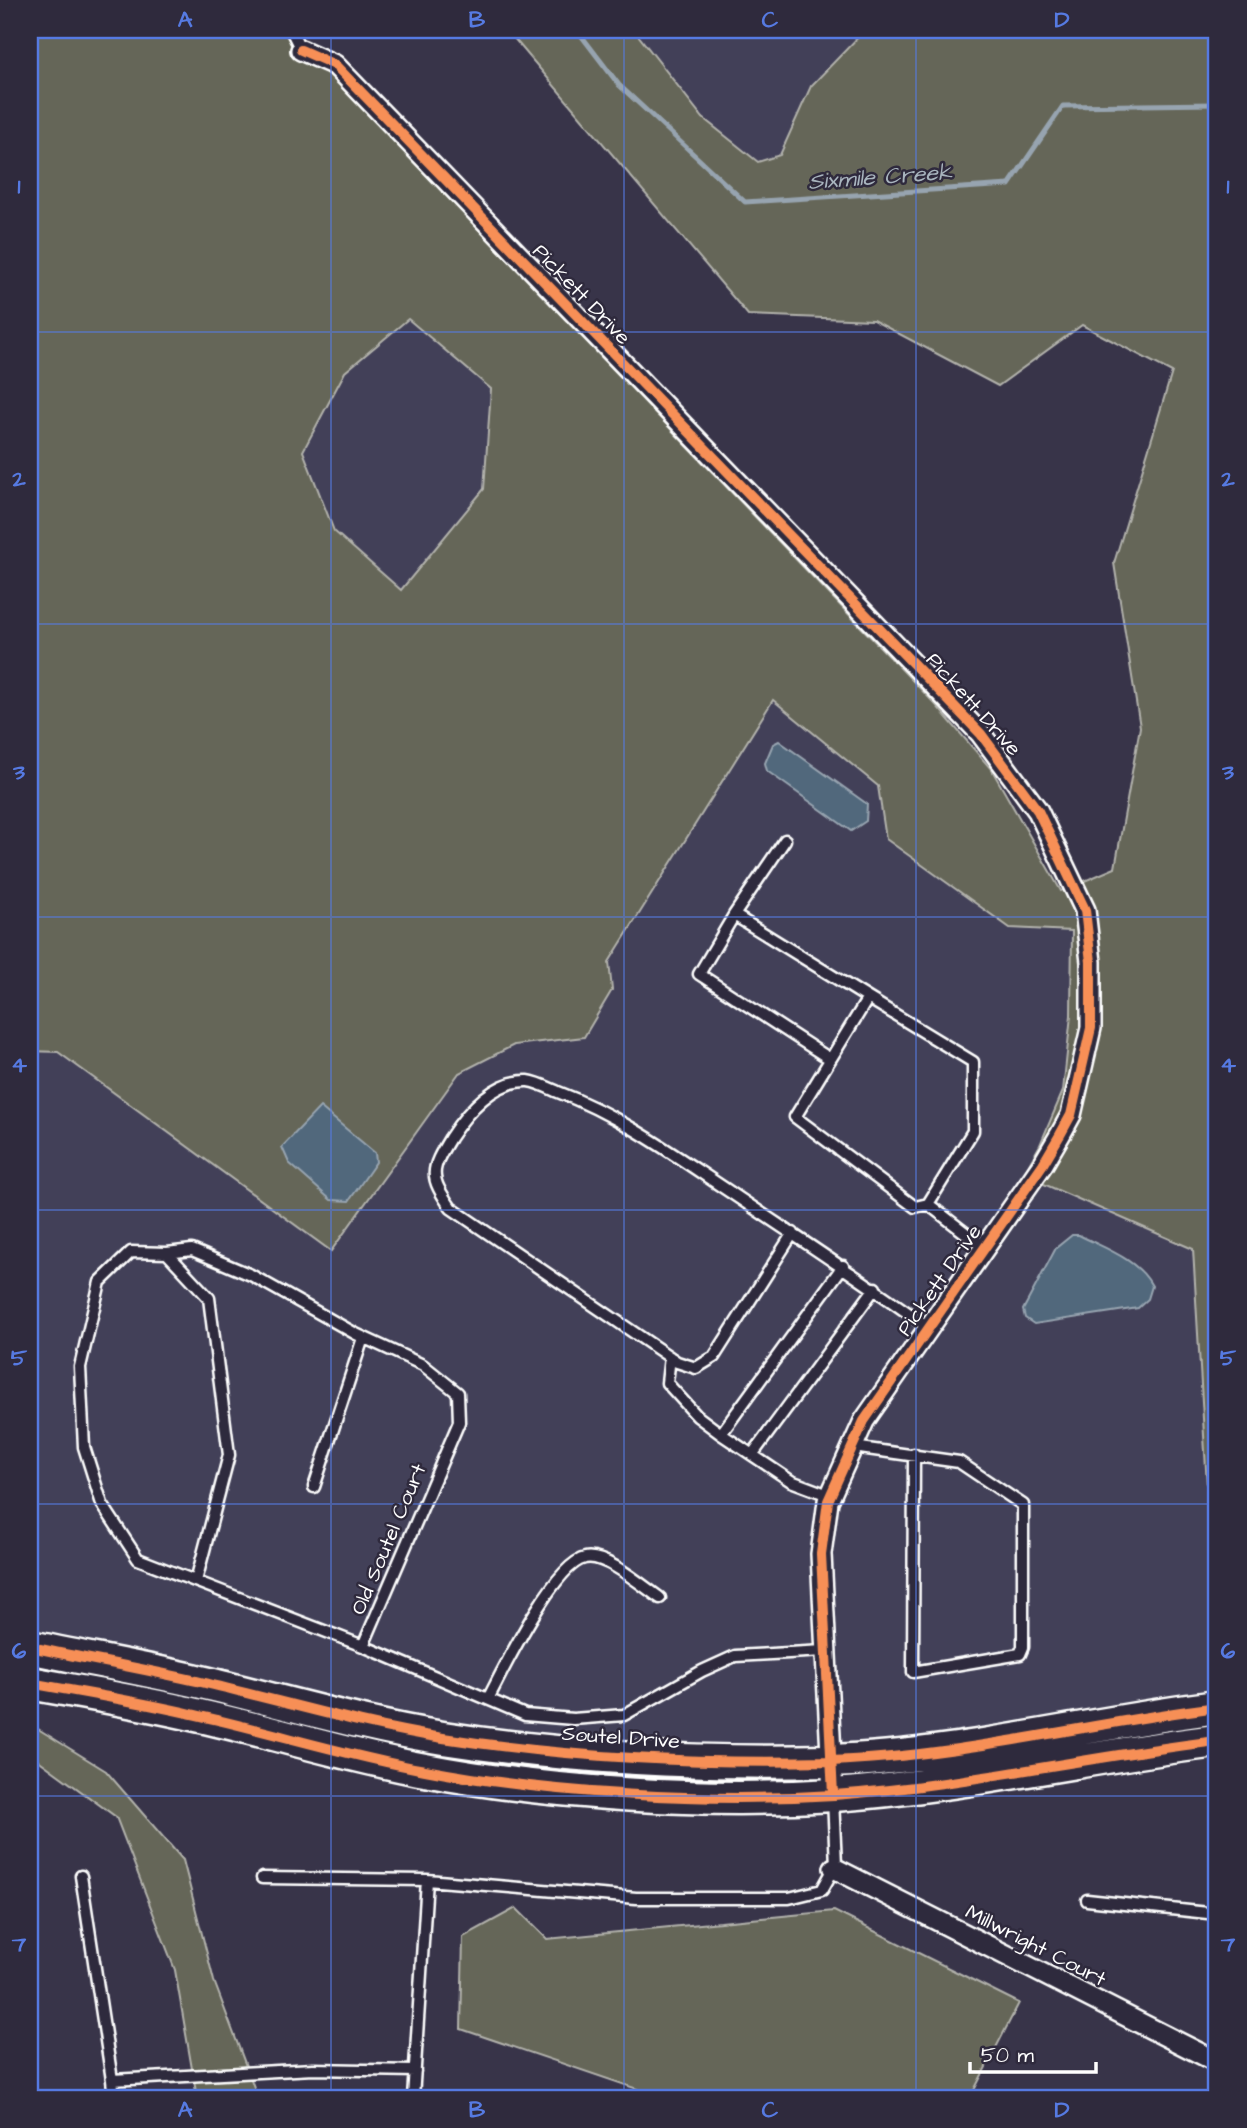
<svg xmlns="http://www.w3.org/2000/svg" width="1247" height="2128" viewBox="0 0 1247 2128" font-family="'Architects Daughter',sans-serif">
<rect width="100%" height="100%" fill="#383449"/>
<filter id="ink" filterUnits="userSpaceOnUse"><feTurbulence type="fractalNoise" baseFrequency=".0143" numOctaves="2"/><feDisplacementMap in="SourceGraphic" scale="14" xChannelSelector="R" yChannelSelector="G"/><feConvolveMatrix kernelMatrix="1 2 1 2 8 2 1 2 1" color-interpolation-filters="sRGB"/></filter>
<g filter="url(#ink)">
<path fill="#424058" d="M 634,30 L 865,30 L 811,86 L 780,155 L 758,162 L 703,118 Z
M 408,319 L 491,389 L 484,489 L 402,590 L 334,531 L 303,451 L 345,372 Z
M 772,700 L 878,786 L 1010,928 L 1072,931 L 1071,1015 L 1063,1091 L 1040,1145 L 1023,1175 L 1193,1249 L 1217,1695 L 851,1748 L 605,1745 L 436,1724 L 30,1633 L 30,1051 L 58,1052 L 331,1250 L 459,1073 L 514,1045 L 584,1037 L 612,991 L 609,963 Z"/>
<path fill="#656658" stroke="#b2b2ac" stroke-width="2" fill-rule="evenodd" d="M 30,30 L 281,30 L 336,81 L 936,705 L 992,770 L 1061,891 L 1115,868 L 1140,727 L 1114,563 L 1172,372 L 1082,325 L 998,386 L 873,320 L 748,315 L 507,30 L 634,30 L 703,118 L 758,162 L 780,155 L 811,86 L 865,30 L 1217,30 L 1217,1656 L 1193,1249 L 1023,1175 L 1040,1145 L 1063,1091 L 1071,1015 L 1072,931 L 1010,928 L 886,839 L 878,786 L 773,700 L 609,962 L 612,990 L 584,1037 L 514,1045 L 459,1073 L 331,1251 L 58,1052 L 30,1051 ZM 408,319 L 491,389 L 484,489 L 401,590 L 334,531 L 303,451 L 345,372 Z
M 30,1724 L 106,1771 L 183,1860 L 214,1981 L 258,2098 L 197,2098 L 175,1970 L 116,1817 L 30,1754 Z
M 516,1908 L 547,1939 L 834,1911 L 1019,2003 L 970,2098 L 657,2098 L 658,2096 L 461,2029 L 463,1937 Z"/>
<path fill="#51687c" stroke="#97a4b0" stroke-width="2" d="M 779,741 L 867,804 L 866,821 L 851,831 L 767,771 L 765,763 L 773,744 Z
M 320,1107 L 375,1153 L 376,1162 L 349,1201 L 331,1200 L 289,1163 L 282,1147 Z
M 1072,1235 L 1079,1235 C 1104,1248 1138,1259 1152,1286 L 1148,1299 L 1138,1308 L 1034,1324 L 1025,1318 L 1023,1310 L 1056,1248 Z"/>
<g fill="none" stroke-linecap="round" stroke-linejoin="round">
<path stroke="#97a4b0" stroke-width="5" d="M 577,30 L 619,85 L 745,202 L 1009,185 L 1063,106 L 1217,104"/>
<defs>
<path id="lane" d="M 291,30 L 301,50
M 785,840 L 734,915 L 868,998
M 734,915 L 699,974 L 830,1059
M 928,1204 L 915,1207 L 795,1117 L 868,998 L 973,1062 L 973,1131 L 928,1204 L 985,1248
M 793,1233 L 714,1357 L 696,1368 L 677,1362 L 451,1208 C 429,1176 430,1171 450,1138 C 467,1112 494,1080 528,1081 C 537,1082 549,1088 558,1092 C 619,1115 673,1154 727,1190 C 795,1236 863,1280 929,1328
M 167,1253 L 192,1250 L 251,1275 L 356,1334 L 423,1365 L 458,1393 L 459,1422 L 363,1646 L 525,1715 L 573,1719 L 624,1715 L 702,1671 L 735,1656 L 824,1651
M 670,1357 L 667,1383 L 697,1416 L 721,1434
M 853,1447 L 959,1462 L 1023,1505 L 1023,1647 L 1020,1654 L 913,1672 L 914,1454
M 752,1455 L 875,1288
M 314,1487 L 363,1338
M 831,1496 L 791,1481 L 721,1434 L 843,1266
M 196,1581 L 229,1455 L 209,1298 L 167,1253 L 131,1252 L 100,1282 L 80,1367 L 84,1447 L 102,1504 L 138,1559 L 363,1646
M 488,1699 C 503,1670 554,1564 585,1558 C 605,1553 644,1587 660,1598
M 81,1876 L 112,2080
M 262,1878 L 427,1880 L 636,1898 L 789,1898 L 822,1890 L 836,1865 L 833,1799
M 1087,1900 L 1217,1914
M 114,2098 L 112,2080 L 313,2069 L 415,2071
M 413,2098 L 427,1880"/>
<path id="street" d="M 301,50 L 335,65 L 981,734 L 1038,811 L 1085,910 L 1091,962 L 1091,1028 L 1071,1115 L 1060,1135 L 1043,1164 L 864,1421 L 828,1501 L 821,1554 L 833,1795
M 834,1868 L 1217,2062"/>
<path id="primary" d="M 30,1647 C 87,1659 145,1669 201,1682 C 282,1701 361,1725 443,1738 C 571,1758 699,1764 828,1761 C 959,1757 1088,1723 1217,1707
M 30,1683 C 85,1693 141,1702 196,1715 C 273,1732 347,1756 425,1770 C 550,1794 707,1803 834,1795 C 963,1786 1089,1756 1217,1741"/>
</defs>
<use href="#lane" stroke="#fff" stroke-width="15"/>
<use href="#street" stroke="#fff" stroke-width="24"/>
<use href="#primary" stroke="#fff" stroke-width="37"/>
<use href="#lane" stroke="#2f2a3d" stroke-width="10"/>
<use href="#street" stroke="#2f2a3d" stroke-width="19"/>
<use href="#primary" stroke="#2f2a3d" stroke-width="32"/>
<defs>
<path id="cycleway" d="M 301,50 L 335,65 L 981,734 L 1038,811 L 1085,910 L 1091,962 L 1091,1028 L 1071,1115 L 1060,1135 L 1043,1164 L 864,1421 L 828,1501 L 821,1554 L 833,1795
M 30,1647 C 87,1659 145,1669 201,1682 C 282,1701 361,1725 443,1738 C 571,1758 699,1764 828,1761 C 959,1757 1088,1723 1217,1707
M 30,1683 C 85,1693 141,1702 196,1715 C 273,1732 347,1756 425,1770 C 550,1794 707,1803 834,1795 C 963,1786 1089,1756 1217,1741"/>
</defs>
<use href="#cycleway" stroke="#2f2a3d" stroke-width="15"/>
<use href="#cycleway" stroke="#f78f57" stroke-width="10"/>
</g>
</g>
<path fill="none" stroke="#567ae2" stroke-width="2" stroke-opacity="0.55" d="M 331,30 L 331,2098M 624,30 L 624,2098M 916,30 L 916,2098M 30,332 L 1217,332M 30,624 L 1217,624M 30,917 L 1217,917M 30,1210 L 1217,1210M 30,1504 L 1217,1504M 30,1796 L 1217,1796"/>
<g text-anchor="middle" stroke-width="5" stroke-linejoin="round" paint-order="stroke">
<g font-size="21" fill="#fff" stroke="#2f2a3d">
<text transform="translate(582 294) rotate(46)" y="7">Pickett Drive</text>
<text transform="translate(974 704) rotate(48)" y="7">Pickett Drive</text>
<text transform="translate(939 1280) rotate(-55)" y="7">Pickett Drive</text>
<text transform="translate(388 1539) rotate(-67)" y="7">Old Soutel Court</text>
<text transform="translate(621 1737) rotate(4)" y="7">Soutel Drive</text>
<text transform="translate(1036 1945) rotate(27)" y="7">Millwright Court</text>
</g>
<g font-size="23" font-style="italic" fill="#a8b4be" stroke="#2f2a3d">
<text transform="translate(880 176) rotate(-4)" y="8">Sixmile Creek</text>
</g>
</g>
<rect width="1247" height="2128" fill="none" stroke="#2f2a3d" stroke-width="77"/>
<path d="M970 2062v10h126v-10" fill="none" stroke="#ffffff" stroke-width="3.5"/>
<text x="981" y="2062" font-size="21" fill="#ffffff" stroke="#2f2a3d" stroke-width="5" paint-order="stroke">50 m</text>
<rect x="38" y="38" width="1170" height="2052" fill="none" stroke="#567ae2" stroke-width="2.5"/>
<g font-size="23" text-anchor="middle" font-weight="bold" fill="#567ae2">
<text x="185" y="27">A</text>
<text x="477" y="27">B</text>
<text x="770" y="27">C</text>
<text x="1062" y="27">D</text>
<text x="19" y="193">1</text>
<text x="1228" y="193">1</text>
<text x="19" y="486">2</text>
<text x="1228" y="486">2</text>
<text x="19" y="779">3</text>
<text x="1228" y="779">3</text>
<text x="19" y="1072">4</text>
<text x="1228" y="1072">4</text>
<text x="19" y="1365">5</text>
<text x="1228" y="1365">5</text>
<text x="19" y="1658">6</text>
<text x="1228" y="1658">6</text>
<text x="19" y="1951">7</text>
<text x="1228" y="1951">7</text>
<text x="185" y="2117">A</text>
<text x="477" y="2117">B</text>
<text x="770" y="2117">C</text>
<text x="1062" y="2117">D</text>
</g>
</svg>
